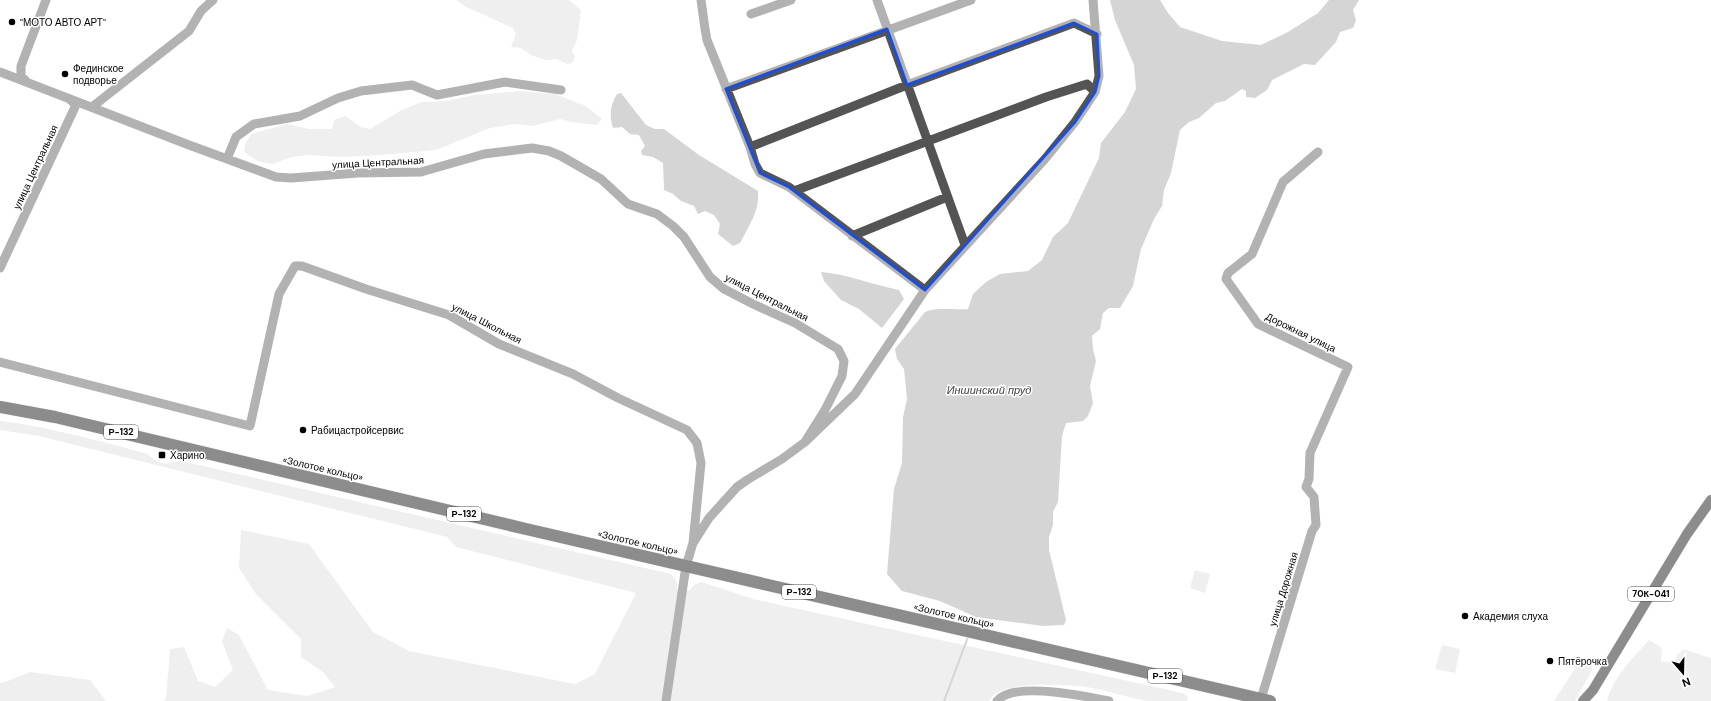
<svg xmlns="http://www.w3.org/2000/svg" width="1711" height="701" viewBox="0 0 1711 701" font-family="'DM Sans',sans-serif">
<rect width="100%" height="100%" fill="#fff"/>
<path fill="#dbdbdb" d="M 457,0 L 569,0 L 581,10 L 577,40 L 572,51 L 575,57 L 572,63 L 567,64 L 557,59 L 545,60 L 531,55 L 521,48 L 511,47 L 516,34 L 513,28 L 464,6 Z
M 521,91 L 555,94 L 586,106 L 602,119 L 597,125 L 571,122 L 560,119 L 533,126 L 514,124 L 490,128 L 436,150 L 381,155 L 341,157 L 307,155 L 292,157 L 272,164 L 257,161 L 244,152 L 245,144 L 251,134 L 287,124 L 309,129 L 332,129 L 334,120 L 345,116 L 361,127 L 370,129 L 402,110 L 421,102 L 447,101 L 475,95 Z
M 0,421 C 50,427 99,441 148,454 C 158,465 167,465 181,461 L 671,574 L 677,582 L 677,590 L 689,591 L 694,585 L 701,582 L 757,600 L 1165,689 L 1185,694 L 1188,697 L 1187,701 C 1174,701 1160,701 1147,701 C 1124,697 1101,688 1078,686 C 1058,685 999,680 989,701 L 163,701 L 166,699 L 170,649 L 184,647 L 198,681 L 215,687 L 233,670 L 222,641 L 227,628 L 239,635 L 268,690 L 307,696 L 335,687 L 323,672 L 301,657 L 301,639 L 256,594 L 239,568 L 241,530 L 309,544 L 373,632 L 409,651 L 575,684 L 595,674 L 636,593 L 456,547 L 447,537 L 39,436 L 0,430 Z
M 1195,570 L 1210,574 L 1205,593 L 1190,588 Z
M 1649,640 L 1662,648 L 1661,661 L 1675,663 L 1677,656 L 1683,649 L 1711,658 L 1711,701 L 1607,701 C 1613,677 1633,658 1649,640 Z
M 1442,645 L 1460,649 L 1455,673 L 1435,669 Z
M 1579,662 L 1592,665 L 1592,670 L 1575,701 L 1554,701 Z
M 30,672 L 90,680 L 106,701 L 0,701 L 0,683 L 8,681 Z"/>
<path fill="#a2a2a2" d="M 1110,0 L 1160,0 L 1168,13 L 1180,27 L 1222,41 L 1261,45 L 1288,32 L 1318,13 L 1329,0 L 1359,0 L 1353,10 L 1356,20 L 1353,28 L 1340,32 L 1336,42 L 1315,65 L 1304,64 L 1272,80 L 1267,90 L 1255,98 L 1246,97 L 1246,91 L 1242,89 L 1225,101 L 1216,103 L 1199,118 L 1189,122 L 1180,130 L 1171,173 L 1164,190 L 1162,206 L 1154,219 L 1141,249 L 1133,286 L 1120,308 L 1109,308 L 1103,313 L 1100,329 L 1092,336 L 1093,349 L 1096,361 L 1090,386 L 1093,403 L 1088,416 L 1083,421 L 1066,423 L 1062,436 L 1058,502 L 1053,512 L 1053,525 L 1049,537 L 1049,550 L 1066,620 L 1064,625 L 1043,626 L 976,617 L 940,601 L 902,591 L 887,574 L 894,489 L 902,463 L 903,417 L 907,399 L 904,369 L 897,359 L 895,349 L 925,312 C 935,307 956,310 968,309 L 973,294 L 986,282 L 1000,274 L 1028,271 L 1042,260 L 1053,237 L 1068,223 L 1099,158 L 1101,143 L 1125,112 L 1136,89 L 1134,65 L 1115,20 Z
M 621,93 L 646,125 L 655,129 L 664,129 L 699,155 L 758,191 C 760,210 749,226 740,243 L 733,246 L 718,234 L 720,224 L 714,215 L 705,211 L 698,214 L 694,206 L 681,201 L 673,194 L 664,190 L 663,163 L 653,157 L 642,155 L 641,151 L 645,146 L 639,135 L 630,134 L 622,127 L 613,128 C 609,116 610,105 617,94 Z
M 821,272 C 848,274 873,285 899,290 L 904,299 L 882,328 L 859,309 L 841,300 L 824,281 Z"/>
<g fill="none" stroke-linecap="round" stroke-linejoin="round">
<path stroke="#a2a2a2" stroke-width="2" d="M 972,627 L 976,617
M 944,701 L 968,637"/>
<defs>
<path id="major" d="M 1583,701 L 1593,690 L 1687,534 L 1711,500"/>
<path id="highway" d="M 0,407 L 55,417 L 526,529 L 1270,701"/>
</defs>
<use href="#major" stroke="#dbdbdb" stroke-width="11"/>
<use href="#highway" stroke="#dbdbdb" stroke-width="13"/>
<path stroke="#545454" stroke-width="9" d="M 701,0 L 705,29 L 707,40 L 750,147 L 755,164 L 760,173 L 789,187 L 925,290
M 877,0 L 965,245
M 751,14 L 791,0
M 0,72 L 189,145 L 276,177 L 291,178 L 358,173 L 421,172 L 484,154 L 532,148 L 549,151 L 561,156 L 601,179 L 628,204 L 657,214 L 673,226 L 684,237 L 710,277 L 724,289 L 753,304 L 795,323 L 838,349 L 844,361 L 842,376 L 825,410 L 805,442
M 26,81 L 21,76 L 21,66 L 46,0
M 726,89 L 971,0
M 92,107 L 189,31 L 201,11 L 213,0
M 750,147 L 907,85 L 1074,23 L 1097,34
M 227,159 L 236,137 L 254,124 L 300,116 L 338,98 L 361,91 L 412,85 L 437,95 L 505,82 L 561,90
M 794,191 L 1046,97 L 1087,84 L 1095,92
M 852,236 L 947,197
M 0,268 L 75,107 L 74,103 L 68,98
M 0,362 L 250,426 L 279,294 L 295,266 L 302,266 L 366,289 L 449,315 L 499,344 L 573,374 L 618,398 L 687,430 L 697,443 L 701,463 L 693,543
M 1261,699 L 1312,531 L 1316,525 L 1314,497 L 1306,487 L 1309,479 L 1310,453 L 1348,367 L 1258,324 L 1226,279 L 1228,273 L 1252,254 L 1283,182 L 1318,152
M 666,701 L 686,566 L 693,543 L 709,518 L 737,487 L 747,480 L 782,459 L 805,442 L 855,394 L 925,290 L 1045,159 L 1075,122 L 1095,92 L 1099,76 L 1093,0
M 997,701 C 1013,681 1085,696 1109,701"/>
<use href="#major" stroke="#000" stroke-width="10"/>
<use href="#highway" stroke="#000" stroke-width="12"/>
</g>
<path d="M0 0H1711V701H0ZM 1074,23 L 1097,34 L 1099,76 L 1095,92 L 1075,122 L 925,290 L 789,187 L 760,173 L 726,89 L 887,29 L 907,85 Z" fill="#fff" fill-opacity=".55" fill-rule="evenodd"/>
<path fill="none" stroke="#1d4ed8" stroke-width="3" stroke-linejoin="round" d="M 1074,23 L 1097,34 L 1099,76 L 1095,92 L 1075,122 L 925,290 L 789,187 L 760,173 L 726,89 L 887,29 L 907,85 Z"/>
<g fill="#000" stroke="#fff" stroke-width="1.5">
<circle cx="12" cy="22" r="4"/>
<circle cx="65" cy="74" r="4"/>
<circle cx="303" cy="430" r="4"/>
<rect x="158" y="451" width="8" height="8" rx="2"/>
<circle cx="1465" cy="616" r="4"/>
<circle cx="1550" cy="661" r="4"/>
</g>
<g text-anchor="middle" stroke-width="3" stroke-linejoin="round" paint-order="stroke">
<g fill="#fff" stroke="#4c4c4c" stroke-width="1">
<rect x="104" y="425" width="34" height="14" rx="3"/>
<rect x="447" y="507" width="34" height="14" rx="3"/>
<rect x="782" y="585" width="34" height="14" rx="3"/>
<rect x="1628" y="587" width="46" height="14" rx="3"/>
<rect x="1148" y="669" width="34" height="14" rx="3"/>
</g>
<g font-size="9" font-weight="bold" fill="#000">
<text x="121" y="435">Р-132</text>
<text x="464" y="517">Р-132</text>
<text x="799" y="595">Р-132</text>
<text x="1651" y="597">70К-041</text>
<text x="1165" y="679">Р-132</text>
</g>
<g font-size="10" fill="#000" stroke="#fff" text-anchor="start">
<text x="20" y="26">"МОТО АВТО АРТ"</text>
<text x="73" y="72">Фединское<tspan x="73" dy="12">подворье</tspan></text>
<text x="311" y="434">Рабицастройсервис</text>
<text x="170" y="459">Харино</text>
<text x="1473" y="620">Академия слуха</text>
<text x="1558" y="665">Пятёрочка</text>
</g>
<g font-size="10" fill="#000" stroke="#fff">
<text transform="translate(378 162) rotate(-3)" y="4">улица Центральная</text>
<text transform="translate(35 167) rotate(-65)" y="4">улица Центральная</text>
<text transform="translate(767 297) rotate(27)" y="4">улица Центральная</text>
<text transform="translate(487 323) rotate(27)" y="4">улица Школьная</text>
<text transform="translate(1301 332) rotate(26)" y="4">Дорожная улица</text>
<text transform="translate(323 468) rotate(13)" y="4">«Золотое кольцо»</text>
<text transform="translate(638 542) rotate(13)" y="4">«Золотое кольцо»</text>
<text transform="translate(1283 589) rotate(-73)" y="4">улица Дорожная</text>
<text transform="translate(954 615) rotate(13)" y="4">«Золотое кольцо»</text>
</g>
<g font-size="11" font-style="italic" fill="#434343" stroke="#fff">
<text x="989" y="394">Иншинский пруд</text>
</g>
</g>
<g transform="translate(1683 673) rotate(160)" stroke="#ffffff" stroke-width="3" paint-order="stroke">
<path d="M0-3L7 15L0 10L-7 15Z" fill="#000000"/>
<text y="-6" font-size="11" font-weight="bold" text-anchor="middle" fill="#000000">N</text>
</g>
</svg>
